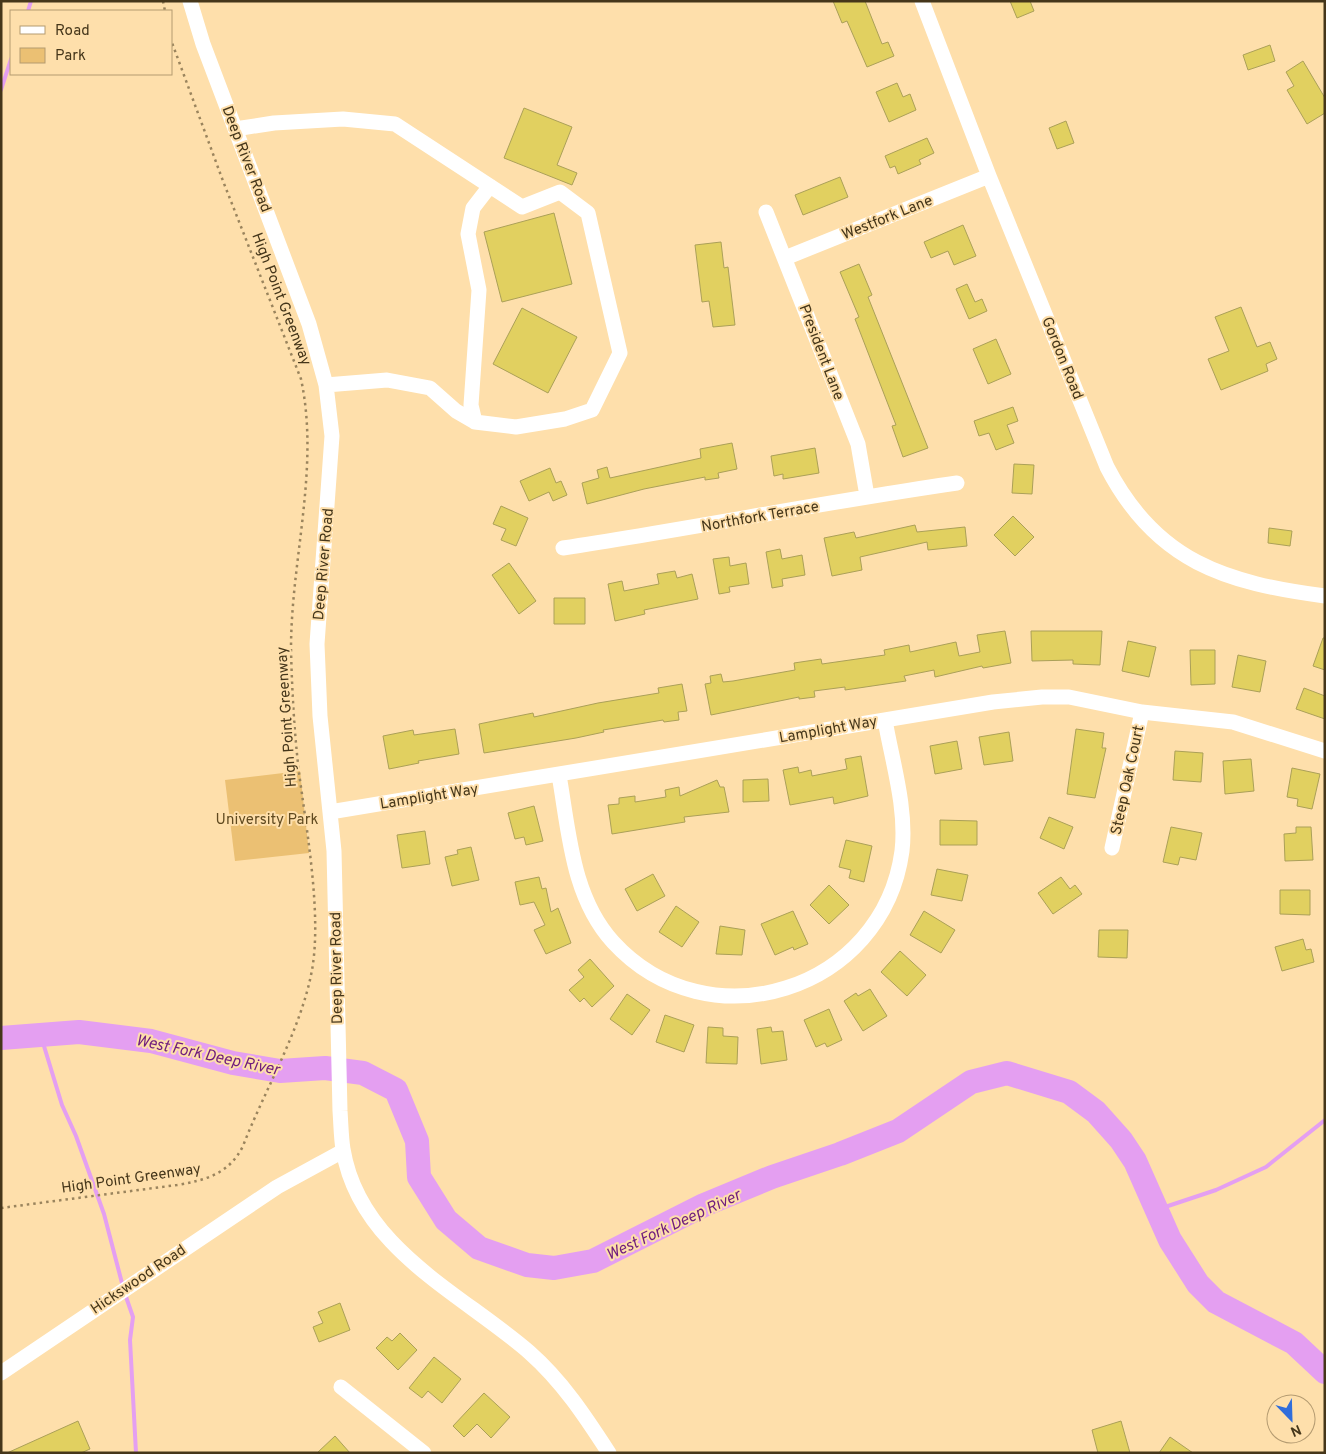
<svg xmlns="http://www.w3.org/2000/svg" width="1326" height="1454" viewBox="0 0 1326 1454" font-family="Overpass,sans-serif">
<rect width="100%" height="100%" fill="#fedfab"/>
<path fill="#ebc073" d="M 300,771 L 309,853 L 235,861 L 225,780 Z"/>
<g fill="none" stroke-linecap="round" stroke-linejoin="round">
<path stroke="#e49ff1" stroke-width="4" d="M 28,11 L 31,1
M 1,90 L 11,59
M 40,1033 L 62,1105 L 76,1136 L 104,1214 L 123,1287
M 1156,1210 L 1216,1190 L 1266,1167 L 1325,1120
M 125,1294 L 133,1317 L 130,1340 L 136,1453"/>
<path stroke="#e49ff1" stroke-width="24" d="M 1,1038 L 79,1032 L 151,1041 L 233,1063 L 280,1071 L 325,1068 L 363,1073 L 396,1090 L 417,1141 L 419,1177 L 446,1220 L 479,1248 L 527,1265 L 554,1268 L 593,1261 L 704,1205 L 772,1177 L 840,1154 L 898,1131 L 971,1082 L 1007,1073 L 1069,1092 L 1096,1112 L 1121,1140 L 1135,1161 L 1170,1240 L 1198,1284 L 1216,1302 L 1294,1343 L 1325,1372"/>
</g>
<path fill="#e1d060" stroke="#aba058" d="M 833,1 L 865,1 L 882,44 L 888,42 L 894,56 L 867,67 L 847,21 L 842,23 Z
M 1010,1 L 1030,1 L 1034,11 L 1017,18 Z
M 1270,45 L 1275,61 L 1248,70 L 1243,55 Z
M 1303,61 L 1325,98 L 1325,113 L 1307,124 L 1287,90 L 1294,86 L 1286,72 Z
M 897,83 L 903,97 L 910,94 L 916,110 L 889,122 L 876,92 Z
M 524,108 L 572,127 L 557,165 L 577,173 L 572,185 L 504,158 Z
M 1066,121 L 1074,143 L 1057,149 L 1049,128 Z
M 927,138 L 934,153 L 919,160 L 921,164 L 898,174 L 895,166 L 890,168 L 885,156 Z
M 840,177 L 848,197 L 803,215 L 795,195 Z
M 554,213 L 572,284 L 502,302 L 484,232 Z
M 963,225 L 976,256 L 954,265 L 948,251 L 931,258 L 924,242 Z
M 721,242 L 724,268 L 728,267 L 735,325 L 713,327 L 709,301 L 702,302 L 695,245 Z
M 859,264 L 872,295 L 868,297 L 928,448 L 903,457 L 892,426 L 896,425 L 855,319 L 859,317 L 840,272 Z
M 967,284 L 975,302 L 982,299 L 987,311 L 969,319 L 956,289 Z
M 1241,307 L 1257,347 L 1270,342 L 1277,359 L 1266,364 L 1268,371 L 1221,390 L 1208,359 L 1229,351 L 1215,317 Z
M 522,308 L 577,337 L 548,393 L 493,364 Z
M 996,339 L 1011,374 L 988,384 L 973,349 Z
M 1013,407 L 1018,421 L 1007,425 L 1014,443 L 996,450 L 989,433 L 979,436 L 974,421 Z
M 732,443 L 737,469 L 718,473 L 719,478 L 705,480 L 705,477 L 644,489 L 587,504 L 582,483 L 599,478 L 597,470 L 607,467 L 610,478 L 701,458 L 700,449 Z
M 815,448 L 819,473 L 783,479 L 783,474 L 774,476 L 771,456 Z
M 1014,464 L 1034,465 L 1032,494 L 1012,493 Z
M 550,468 L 556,483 L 561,481 L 567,495 L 553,501 L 549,492 L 529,501 L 520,481 Z
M 501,506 L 528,518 L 516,546 L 501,540 L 506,529 L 493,524 Z
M 1013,516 L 1034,537 L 1015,556 L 994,535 Z
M 915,525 L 917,532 L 965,527 L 967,546 L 928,550 L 927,542 L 860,557 L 862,570 L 832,576 L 824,538 L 854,532 L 856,538 Z
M 1269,528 L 1292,531 L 1290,546 L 1268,543 Z
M 780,549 L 782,559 L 802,555 L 805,575 L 782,579 L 783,586 L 772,588 L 766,552 Z
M 729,557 L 730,566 L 746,563 L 749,584 L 729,587 L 730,592 L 719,594 L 713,559 Z
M 509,563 L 536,601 L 519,614 L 492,575 Z
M 675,571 L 677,578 L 692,574 L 698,599 L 644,610 L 645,614 L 615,621 L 608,584 L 622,581 L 624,591 L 659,584 L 657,574 Z
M 554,598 L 585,598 L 585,624 L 554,624 Z
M 1005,631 L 1011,663 L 983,668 L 982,666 L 935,677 L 934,670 L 904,676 L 906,681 L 845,690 L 845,687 L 814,691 L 815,697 L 799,699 L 799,697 L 711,715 L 705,684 L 711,683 L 710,676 L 721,674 L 723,682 L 733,681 L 795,670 L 794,663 L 821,659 L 822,664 L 885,655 L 884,650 L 909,645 L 910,652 L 956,642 L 959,656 L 980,652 L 977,635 Z
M 1031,631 L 1102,631 L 1100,665 L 1073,664 L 1073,660 L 1032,661 Z
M 1323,638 L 1325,638 L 1325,670 L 1313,666 Z
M 1128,641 L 1156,647 L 1149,677 L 1122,671 Z
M 1190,650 L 1215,650 L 1215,684 L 1191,685 Z
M 1238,655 L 1266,661 L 1260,692 L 1232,687 Z
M 682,684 L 687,711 L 678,712 L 679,720 L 664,722 L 663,720 L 603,730 L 604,732 L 576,738 L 484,753 L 479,724 L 533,713 L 534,717 L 598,703 L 659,693 L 658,688 Z
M 1304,688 L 1325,696 L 1325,719 L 1296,709 Z
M 455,729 L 459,754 L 418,761 L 419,763 L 389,769 L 383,736 L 413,730 L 414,735 Z
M 1076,729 L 1104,733 L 1102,748 L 1106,748 L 1095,798 L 1067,794 Z
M 1009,732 L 1013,761 L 984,765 L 979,737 Z
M 957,741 L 962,769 L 935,774 L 930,746 Z
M 1175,751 L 1203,753 L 1201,782 L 1173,780 Z
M 861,756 L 868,796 L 834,804 L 833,797 L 790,805 L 783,770 L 798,767 L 799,773 L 811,770 L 812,776 L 847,769 L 845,759 Z
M 1251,759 L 1254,791 L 1225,794 L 1223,761 Z
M 1292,768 L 1320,774 L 1312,809 L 1297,806 L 1298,799 L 1287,797 Z
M 768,779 L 769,801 L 743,802 L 743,780 Z
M 717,780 L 720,787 L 724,787 L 729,812 L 684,817 L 685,822 L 612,834 L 608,805 L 619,804 L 619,798 L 635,796 L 635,802 L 666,797 L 665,790 L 679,787 L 680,796 Z
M 534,806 L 543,841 L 526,845 L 524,837 L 515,839 L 508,813 Z
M 1049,817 L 1073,827 L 1064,849 L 1040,838 Z
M 940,820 L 977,821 L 977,845 L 940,845 Z
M 1171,827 L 1202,833 L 1196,860 L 1180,857 L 1178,865 L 1163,862 Z
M 1296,827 L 1311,827 L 1313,860 L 1285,861 L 1284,834 L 1296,833 Z
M 425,831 L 430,864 L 402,868 L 397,835 Z
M 846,840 L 872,846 L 864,882 L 849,878 L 851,870 L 839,867 Z
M 471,847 L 479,880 L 452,886 L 445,857 L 458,854 L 457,850 Z
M 937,869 L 968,875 L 962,901 L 931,895 Z
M 653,874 L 665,896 L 637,911 L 625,889 Z
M 539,877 L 542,889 L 546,888 L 551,912 L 558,908 L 571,943 L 546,954 L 534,930 L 545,925 L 534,902 L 520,905 L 515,882 Z
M 1061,877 L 1070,889 L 1075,885 L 1082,894 L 1053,914 L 1038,893 Z
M 829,885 L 849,905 L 829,924 L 810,905 Z
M 1280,890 L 1310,890 L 1310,915 L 1280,914 Z
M 676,906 L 699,922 L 682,947 L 659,932 Z
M 793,911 L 808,944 L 794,950 L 793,947 L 775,955 L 761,924 Z
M 924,911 L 955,930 L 941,953 L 910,935 Z
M 720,926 L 745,930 L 742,955 L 716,954 Z
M 1099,930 L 1128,930 L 1127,958 L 1098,957 Z
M 1303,939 L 1306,950 L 1311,949 L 1314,962 L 1282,971 L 1275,947 Z
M 900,951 L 926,975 L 907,996 L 881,972 Z
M 590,959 L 614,986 L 592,1007 L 584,998 L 580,1002 L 569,990 L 584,977 L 578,970 Z
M 870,989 L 887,1016 L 863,1031 L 844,1001 L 856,993 L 858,996 Z
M 627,994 L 650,1010 L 632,1035 L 610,1019 Z
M 829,1009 L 842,1040 L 827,1047 L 825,1043 L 816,1047 L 804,1020 Z
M 665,1015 L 694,1025 L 684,1052 L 656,1042 Z
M 708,1027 L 723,1028 L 723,1036 L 738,1037 L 737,1064 L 706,1063 Z
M 771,1027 L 772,1032 L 783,1031 L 787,1060 L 761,1064 L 757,1029 Z
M 340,1303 L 350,1330 L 319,1342 L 313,1327 L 323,1323 L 318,1312 Z
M 400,1333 L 417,1350 L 398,1370 L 376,1348 L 387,1337 L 392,1341 Z
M 434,1357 L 461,1379 L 442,1403 L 428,1391 L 422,1398 L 409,1388 Z
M 484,1393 L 510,1417 L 491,1438 L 477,1424 L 464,1437 L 453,1426 Z
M 78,1421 L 90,1449 L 81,1453 L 7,1453 Z
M 1121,1421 L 1130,1453 L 1098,1453 L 1092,1430 Z
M 335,1436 L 350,1453 L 317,1453 Z
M 1170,1437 L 1193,1453 L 1159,1453 Z"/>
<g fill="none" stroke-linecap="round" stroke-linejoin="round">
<path stroke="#9a845d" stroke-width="2.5" stroke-dasharray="2.5 4" stroke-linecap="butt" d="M 163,1 L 165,11
M 1,1208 L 177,1185 C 206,1180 229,1174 243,1146 C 265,1089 301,1030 312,970 C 321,920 309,845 302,794 C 295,749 292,694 291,649 C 291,559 320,468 301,379 L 223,181 L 171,40"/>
<path stroke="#fff" stroke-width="15" d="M 190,1 L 203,44 L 309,324 L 326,385 L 332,436 L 317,644 L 320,716 L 334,851 L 340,1111 C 341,1124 341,1137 343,1149 C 359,1248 461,1293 529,1352 C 562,1381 585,1416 609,1453
M 922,1 L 989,176 L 1107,467 C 1156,562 1226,583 1325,596
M 235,129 L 274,123 L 343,119 L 395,124 L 522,207 L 560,192 L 588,213 L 620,353 L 592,410 L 565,419 L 516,427 L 475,422 L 471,405 L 479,290 L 468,234 L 473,208 L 490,186
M 766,212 L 858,444 L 867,496
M 785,258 L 989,176
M 326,385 L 387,380 L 430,388 L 456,411 L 475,422
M 563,548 C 695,528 825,502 957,483
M 559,775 C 569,832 572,897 613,942 C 708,1046 883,991 902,851 C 907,808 892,761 885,720
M 330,812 L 993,702 L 1042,697 L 1069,697 L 1142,712 L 1233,722 L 1325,751
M 1112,848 L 1142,712
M 1,1373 L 277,1187 L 343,1151
M 341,1387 L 424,1453"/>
</g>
<g text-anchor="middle" stroke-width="4" stroke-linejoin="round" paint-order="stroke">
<g font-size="15" fill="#45361a" stroke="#fedfab">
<text transform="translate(247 159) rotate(69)" y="5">Deep River Road</text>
<text transform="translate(887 217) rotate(-22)" y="5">Westfork Lane</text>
<text transform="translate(282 299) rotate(69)" y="5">High Point Greenway</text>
<text transform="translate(822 352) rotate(69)" y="5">President Lane</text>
<text transform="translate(1063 358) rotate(68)" y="5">Gordon Road</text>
<text transform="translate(760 516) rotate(-10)" y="5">Northfork Terrace</text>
<text transform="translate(323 564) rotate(-85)" y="5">Deep River Road</text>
<text transform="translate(286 717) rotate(-94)" y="5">High Point Greenway</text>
<text transform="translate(828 729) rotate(-10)" y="5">Lamplight Way</text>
<text transform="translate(1127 780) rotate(-78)" y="5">Steep Oak Court</text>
<text transform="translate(429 796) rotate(-9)" y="5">Lamplight Way</text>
<text transform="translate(336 968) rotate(-91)" y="5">Deep River Road</text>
<text transform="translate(131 1178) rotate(-8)" y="5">High Point Greenway</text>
<text transform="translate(138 1279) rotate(-34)" y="5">Hickswood Road</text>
</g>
<g font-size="15" fill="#604a20" stroke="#fedfab">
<text x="267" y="824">University Park</text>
</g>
<g font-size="16" font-style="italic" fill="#6f1c7d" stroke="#fedfab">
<text transform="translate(208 1054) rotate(12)" y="6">West Fork Deep River</text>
<text transform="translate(673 1224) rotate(-25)" y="6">West Fork Deep River</text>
</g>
</g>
<rect width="1326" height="1454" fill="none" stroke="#45361a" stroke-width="5"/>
<rect x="10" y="10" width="162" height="65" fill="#fedfab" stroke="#b49b71"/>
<rect x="20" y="26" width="25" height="8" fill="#ffffff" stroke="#b49b71"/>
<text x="55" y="35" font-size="15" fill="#45361a">Road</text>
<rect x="20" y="48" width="25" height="15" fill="#ebc073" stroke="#b49b71"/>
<text x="55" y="60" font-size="15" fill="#45361a">Park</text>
<g transform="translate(1291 1419) rotate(157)"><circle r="24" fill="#fedfab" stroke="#b49b71"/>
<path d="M0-4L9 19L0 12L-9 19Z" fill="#306ddb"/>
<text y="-8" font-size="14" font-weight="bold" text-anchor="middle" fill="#45361a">N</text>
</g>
</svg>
